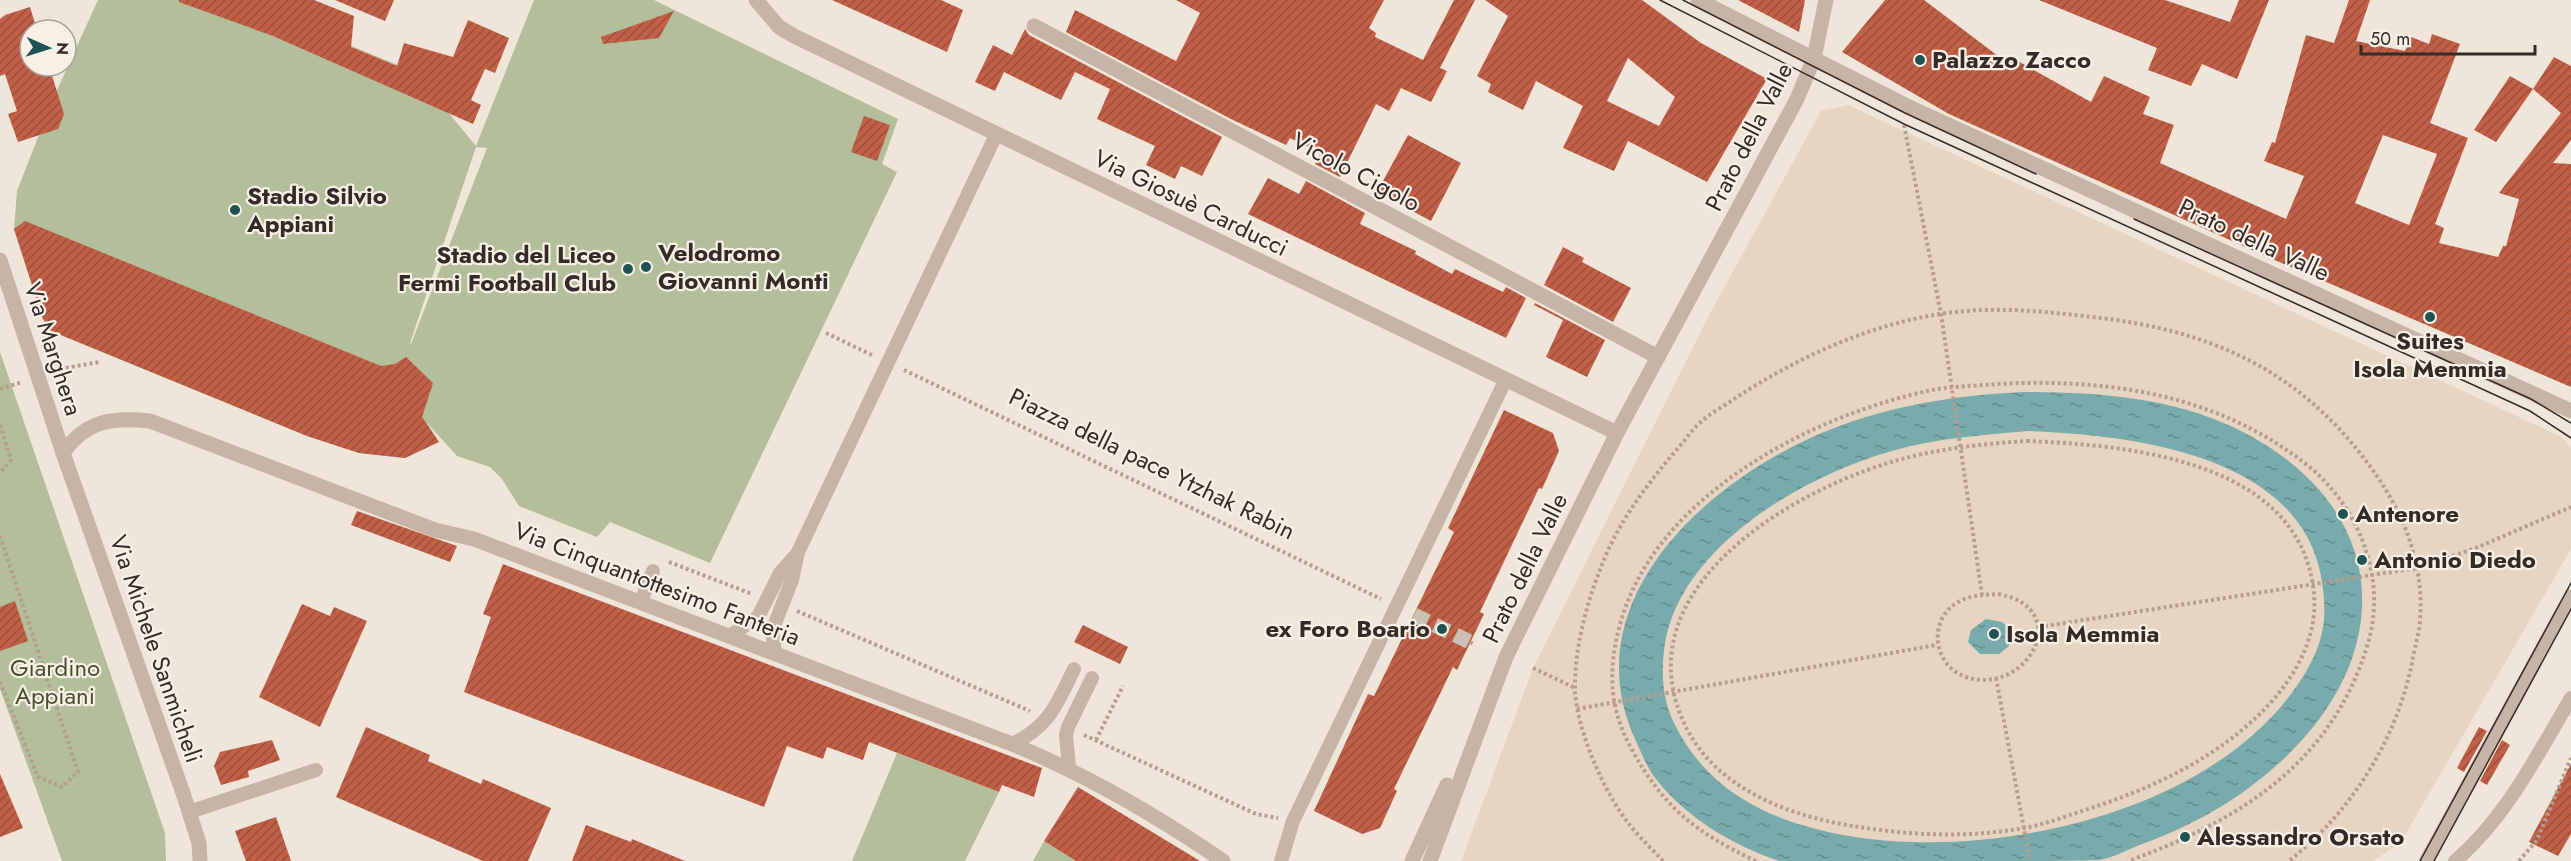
<svg xmlns="http://www.w3.org/2000/svg" width="2571" height="861" viewBox="0 0 2571 861" font-family="Jost,sans-serif">
<defs>
<pattern id="water-ripples" width="26" height="14" patternUnits="userSpaceOnUse" patternTransform="scale(1.5)"><rect width="26" height="14" fill="#7aabac"/><path d="M2 4q2-2 4 0t4 0M15 11q2-2 4 0t4 0" fill="none" stroke="#658b8c"/></pattern>
<pattern id="building-hatch" width="6" height="6" patternUnits="userSpaceOnUse" patternTransform="scale(1.5)"><rect width="6" height="6" fill="#c16047"/><path d="M-1 1l2-2M0 6l6-6M5 7l2-2" fill="none" stroke="#9e4f3b"/></pattern>
</defs>
<rect width="100%" height="100%" fill="#f0e5d9"/>
<path fill="#b3be9a" fill-rule="evenodd" d="M 98,0 L 238,0 L 415,72 L 476,146 L 534,0 L 654,0 L 898,119 L 882,164 L 897,172 L 710,563 L 610,522 L 597,537 L 519,506 L 502,479 L 490,467 L 457,456 L 427,423 L 439,442 L 405,458 L 359,453 L 307,436 L 51,331 L 43,319 L 14,229 L 17,191 L 53,99 ZM 476,147 L 487,148 L 411,344 L 410,343 Z
M 0,352 L 165,833 L 166,861 L 62,861 L 0,689 Z
M 897,753 L 999,792 L 965,861 L 852,861 Z
M 1044,841 L 1076,861 L 1033,861 Z"/>
<path fill="#e8d5c1" d="M 1848,105 L 2562,437 L 2571,448 L 2571,549 L 2401,842 L 2373,861 L 1461,861 L 1533,668 L 1708,317 L 1821,111 Z"/>
<path fill="url(#water-ripples)" fill-rule="evenodd" d="M 2024,392 C 2095,392 2170,397 2235,428 C 2400,508 2399,667 2264,776 C 2225,808 2184,829 2137,846 C 2125,851 2112,858 2099,860 C 2075,861 2032,861 2006,861 C 1931,861 1855,861 1779,861 C 1734,846 1685,817 1656,779 C 1647,768 1641,752 1635,739 C 1571,599 1711,477 1829,430 C 1892,405 1957,395 2024,392 ZM 2028,431 C 2129,435 2298,453 2321,576 C 2328,615 2325,641 2304,675 C 2220,812 1997,861 1849,836 C 1775,823 1710,795 1675,725 C 1663,702 1661,676 1664,650 C 1676,549 1802,476 1892,451 C 1936,438 1983,435 2028,431 Z
M 1986,619 L 2002,622 L 2011,630 L 2009,646 L 1999,654 L 1980,654 L 1968,642 L 1971,630 Z"/>
<path fill="url(#building-hatch)" fill-rule="evenodd" d="M 179,0 L 314,0 L 354,16 L 351,47 L 397,66 L 404,43 L 453,57 L 468,20 L 509,38 L 495,73 L 485,69 L 471,100 L 481,105 L 473,124 L 273,36 L 179,2 Z
M 335,0 L 394,0 L 385,21 Z
M 832,0 L 941,0 L 963,10 L 947,52 Z
M 1176,0 L 1384,0 L 1369,28 L 1376,33 L 1375,37 L 1423,60 L 1454,0 L 1475,0 L 1440,68 L 1447,71 L 1431,102 L 1401,88 L 1389,111 L 1376,104 L 1340,177 L 1315,164 L 1321,153 L 1290,138 L 1286,145 L 1231,119 L 1066,32 L 1075,10 L 1176,61 L 1200,13 Z
M 1485,0 L 1642,0 L 1701,43 L 1767,79 L 1707,182 L 1628,141 L 1614,171 L 1563,148 L 1583,106 L 1536,81 L 1523,110 L 1488,92 L 1491,84 L 1477,76 L 1508,16 ZM 1628,58 L 1675,97 L 1659,126 L 1607,101 Z
M 1738,0 L 1805,0 L 1799,32 L 1786,25 Z
M 1885,0 L 1924,0 L 2006,62 L 2009,56 L 2091,102 L 2104,76 L 2150,97 L 2143,114 L 2174,125 L 2160,163 L 2286,219 L 2304,176 L 2264,161 L 2272,142 L 2275,143 L 2306,35 L 2334,43 L 2349,0 L 2370,0 L 2356,41 L 2405,51 L 2411,37 L 2429,44 L 2432,34 L 2460,44 L 2430,123 L 2468,138 L 2435,224 L 2444,228 L 2439,243 L 2498,257 L 2503,246 L 2506,246 L 2519,199 L 2499,193 L 2561,113 L 2533,89 L 2554,57 L 2571,66 L 2571,140 L 2553,163 L 2571,164 L 2571,387 L 2270,258 L 1949,114 L 1842,52 ZM 2383,135 L 2437,154 L 2409,225 L 2355,203 Z
M 2039,0 L 2165,0 L 2230,22 L 2239,0 L 2269,0 L 2237,79 L 2202,64 L 2191,86 L 2148,70 L 2157,48 Z
M 30,7 L 37,30 L 30,30 L 30,66 L 49,66 L 64,114 L 58,129 L 18,142 L 8,114 L 17,111 L 5,74 L 0,76 L 0,19 L 5,15 Z
M 674,11 L 659,38 L 603,44 L 601,37 Z
M 1025,29 L 1029,35 L 1222,137 L 1202,176 L 1181,166 L 1175,179 L 1146,165 L 1155,146 L 1097,119 L 1110,89 L 1075,72 L 1061,100 L 1004,72 L 995,91 L 975,82 L 993,45 L 1012,55 Z
M 2510,76 L 2533,89 L 2496,142 L 2474,130 Z
M 864,116 L 890,125 L 877,161 L 851,152 Z
M 1408,135 L 1461,163 L 1431,221 L 1377,192 Z
M 1268,178 L 1299,194 L 1306,181 L 1365,213 L 1360,224 L 1416,251 L 1415,254 L 1452,274 L 1455,269 L 1503,292 L 1506,287 L 1526,298 L 1506,338 L 1248,214 Z
M 25,221 L 381,366 L 395,364 L 406,357 L 433,383 L 422,417 L 439,442 L 405,458 L 359,453 L 307,436 L 51,331 L 43,319 L 14,229 Z
M 1563,247 L 1584,258 L 1582,262 L 1631,288 L 1613,322 L 1544,285 Z
M 1535,303 L 1605,340 L 1587,377 L 1546,357 L 1563,320 L 1534,305 Z
M 1504,410 L 1553,433 L 1559,451 L 1542,489 L 1539,488 L 1480,612 L 1484,614 L 1457,670 L 1453,667 L 1394,789 L 1397,791 L 1380,828 L 1362,834 L 1314,811 L 1368,694 L 1374,696 L 1454,532 L 1448,528 Z
M 357,511 L 457,546 L 450,562 L 351,525 Z
M 503,564 L 1042,768 L 1034,797 L 1002,785 L 999,792 L 869,742 L 863,760 L 827,747 L 823,759 L 787,746 L 764,807 L 464,692 L 491,617 L 483,614 Z
M 15,601 L 28,641 L 0,651 L 0,607 Z
M 302,604 L 330,616 L 334,607 L 367,621 L 320,727 L 259,697 Z
M 1083,625 L 1128,647 L 1120,664 L 1074,642 Z
M 366,727 L 430,755 L 428,761 L 481,784 L 483,779 L 551,808 L 528,861 L 483,861 L 336,797 Z
M 2479,727 L 2487,731 L 2464,772 L 2457,768 Z
M 272,740 L 280,760 L 248,771 L 249,777 L 221,785 L 214,766 L 220,752 Z
M 2502,740 L 2510,745 L 2487,785 L 2480,781 Z
M 2571,764 L 2571,834 L 2558,856 L 2529,842 Z
M 0,774 L 23,828 L 0,837 Z
M 1078,787 L 1200,861 L 1076,861 L 1044,841 Z
M 276,817 L 291,861 L 246,861 L 235,831 Z
M 586,825 L 631,842 L 632,839 L 685,861 L 572,861 Z"/>
<g fill="none" stroke-linecap="round" stroke-linejoin="round">
<path stroke="#cac0b5" stroke-width="15" stroke-dasharray="15 8" stroke-linecap="butt" d="M 1414,615 L 1470,642"/>
<path stroke="#b39e90" stroke-width="4" stroke-dasharray="3 3" stroke-linecap="butt" d="M 1904,125 L 1941,314 L 1982,595
M 826,333 L 872,355
M 54,370 L 100,362
M 904,370 L 1381,599
M 0,389 L 22,382
M 0,425 L 11,460 L 0,473
M 2027,441 C 2128,445 2295,460 2313,586 C 2320,628 2301,668 2273,700 C 2222,757 2154,788 2082,811 C 2061,818 2040,826 2018,829 C 1966,838 1905,835 1853,826 C 1789,816 1718,789 1687,729 C 1619,596 1781,496 1888,463 C 1933,449 1981,444 2027,441 Z
M 0,536 L 78,772 L 62,787 L 38,777 L 0,682
M 669,562 L 752,594
M 1998,594 C 2076,608 2027,697 1966,677 C 1933,666 1927,620 1958,602 C 1970,595 1984,595 1998,594 Z
M 797,611 L 1030,711
M 2039,627 L 2417,568 L 2476,548 L 2571,507
M 1470,642 L 1475,645
M 1533,668 L 1575,688
M 1996,678 L 2030,861
M 1577,709 L 1936,645
M 1084,735 L 1256,814 L 1278,818
M 1096,740 L 1123,686
M 1663,861 C 1652,849 1639,837 1629,824 C 1604,793 1577,730 1575,691 C 1574,650 1586,605 1601,567 C 1618,522 1648,483 1679,447 C 1687,438 1693,428 1702,421 C 1712,412 1726,405 1737,397 C 1797,358 1868,325 1940,314 C 1991,306 2041,311 2092,317 C 2204,329 2293,366 2363,457 C 2400,504 2425,560 2420,621 C 2419,635 2414,649 2412,663 C 2396,741 2351,812 2289,861
M 1756,861 C 1696,833 1663,807 1631,748 C 1608,706 1608,666 1621,621 C 1657,495 1812,415 1932,390 C 1953,386 1975,386 1997,384 C 2106,378 2214,394 2302,461 C 2357,502 2388,576 2368,643 C 2333,763 2239,821 2128,861
M 2519,861 L 2537,840 L 2571,758"/>
<path stroke="#c7b4a6" stroke-width="14" d="M 641,601 L 653,571
M 731,635 L 758,617 L 780,573 L 797,554
M 775,653 L 772,631 L 792,580 L 798,552 L 996,135
M 1012,744 C 1049,727 1057,704 1074,669
M 1069,767 L 1066,735 L 1068,727 L 1092,678
M 189,812 L 316,770
M 1281,861 L 1293,821 L 1506,379
M 2426,861 L 2571,596
M 2455,861 C 2506,818 2537,755 2571,698"/>
<path stroke="#c7b4a6" stroke-width="15" d="M 756,0 L 779,27 L 794,36 L 1617,433
M 1698,0 L 1907,106 L 2571,411
M 1034,26 L 1658,357
M 0,260 L 63,453"/>
<path stroke="#c7b4a6" stroke-width="15" d="M 200,861 L 199,843 L 184,796 L 63,453 C 86,420 113,417 150,421 L 435,530 L 474,539 L 1012,744 C 1087,775 1156,815 1223,861
M 1412,861 L 1447,785
M 1430,861 L 1506,657 L 1617,433 L 1797,99 L 1814,58 L 1826,0"/>
<path stroke="#342a27" stroke-width="1.5" d="M 1660,0 L 1904,124 L 2530,411 L 2571,438
M 1683,0 L 1905,113 L 2036,174
M 2134,219 L 2531,399 L 2571,423
M 2420,861 L 2571,583
M 2434,861 L 2571,609"/>
</g>
<g fill="#1e5253" stroke="#f8efe5" stroke-width="2">
<circle cx="1920" cy="60" r="6"/>
<circle cx="235" cy="210" r="6"/>
<circle cx="646" cy="267" r="6"/>
<circle cx="628" cy="269" r="6"/>
<circle cx="2430" cy="317" r="6"/>
<circle cx="2343" cy="514" r="6"/>
<circle cx="2362" cy="560" r="6"/>
<circle cx="1442" cy="629" r="6"/>
<circle cx="1994" cy="634" r="6"/>
<circle cx="2185" cy="837" r="6"/>
</g>
<g text-anchor="middle" stroke-width="4.5" stroke-linejoin="round" paint-order="stroke">
<g font-size="24" font-weight="bold" fill="#342a27" stroke="#f8efe5" text-anchor="start">
<text x="1932" y="68">Palazzo Zacco</text>
<text x="247" y="204">Stadio Silvio<tspan x="247" dy="28">Appiani</tspan></text>
<text x="658" y="261">Velodromo<tspan x="658" dy="28">Giovanni Monti</tspan></text>
<text x="616" y="263" text-anchor="end">Stadio del Liceo<tspan x="616" dy="28">Fermi Football Club</tspan></text>
<text x="2430" y="349" text-anchor="middle">Suites<tspan x="2430" dy="28">Isola Memmia</tspan></text>
<text x="2355" y="522">Antenore</text>
<text x="2374" y="568">Antonio Diedo</text>
<text x="1430" y="637" text-anchor="end">ex Foro Boario</text>
<text x="2006" y="642">Isola Memmia</text>
<text x="2197" y="845">Alessandro Orsato</text>
</g>
<g font-size="24" fill="#342a27" stroke="#f8efe5">
<text transform="translate(1749 137) rotate(-63)" y="8">Prato della Valle</text>
<text transform="translate(1356 172) rotate(28)" y="8">Vicolo Cigolo</text>
<text transform="translate(1191 203) rotate(26)" y="8">Via Giosuè Carducci</text>
<text transform="translate(2254 240) rotate(25)" y="8">Prato della Valle</text>
<text transform="translate(53 349) rotate(72)" y="8">Via Marghera</text>
<text transform="translate(1152 464) rotate(26)" y="8">Piazza della pace Ytzhak Rabin</text>
<text transform="translate(1525 568) rotate(-64)" y="8">Prato della Valle</text>
<text transform="translate(657 584) rotate(21)" y="8">Via Cinquantottesimo Fanteria</text>
<text transform="translate(156 649) rotate(71)" y="8">Via Michele Sanmicheli</text>
</g>
<g font-size="24" fill="#45512c" stroke="#f8efe5">
<text x="55" y="676">Giardino<tspan x="55" dy="28">Appiani</tspan></text>
</g>
</g>
<g transform="translate(48 48) rotate(93)"><circle r="28" fill="#f8efe5" stroke="#aaa099" stroke-width="1.5"/>
<path d="M0-4.5L10 22L0 15L-10 22Z" fill="#1e5253"/>
<text y="-9" font-size="16" font-weight="bold" text-anchor="middle" fill="#342a27">N</text>
</g>
<path d="M2361 45v9h174v-9" fill="none" stroke="#342a27" stroke-width="3"/>
<text x="2370" y="45" font-size="18" fill="#342a27" stroke="#f8efe5" stroke-width="4.5" paint-order="stroke">50 m</text>
</svg>
